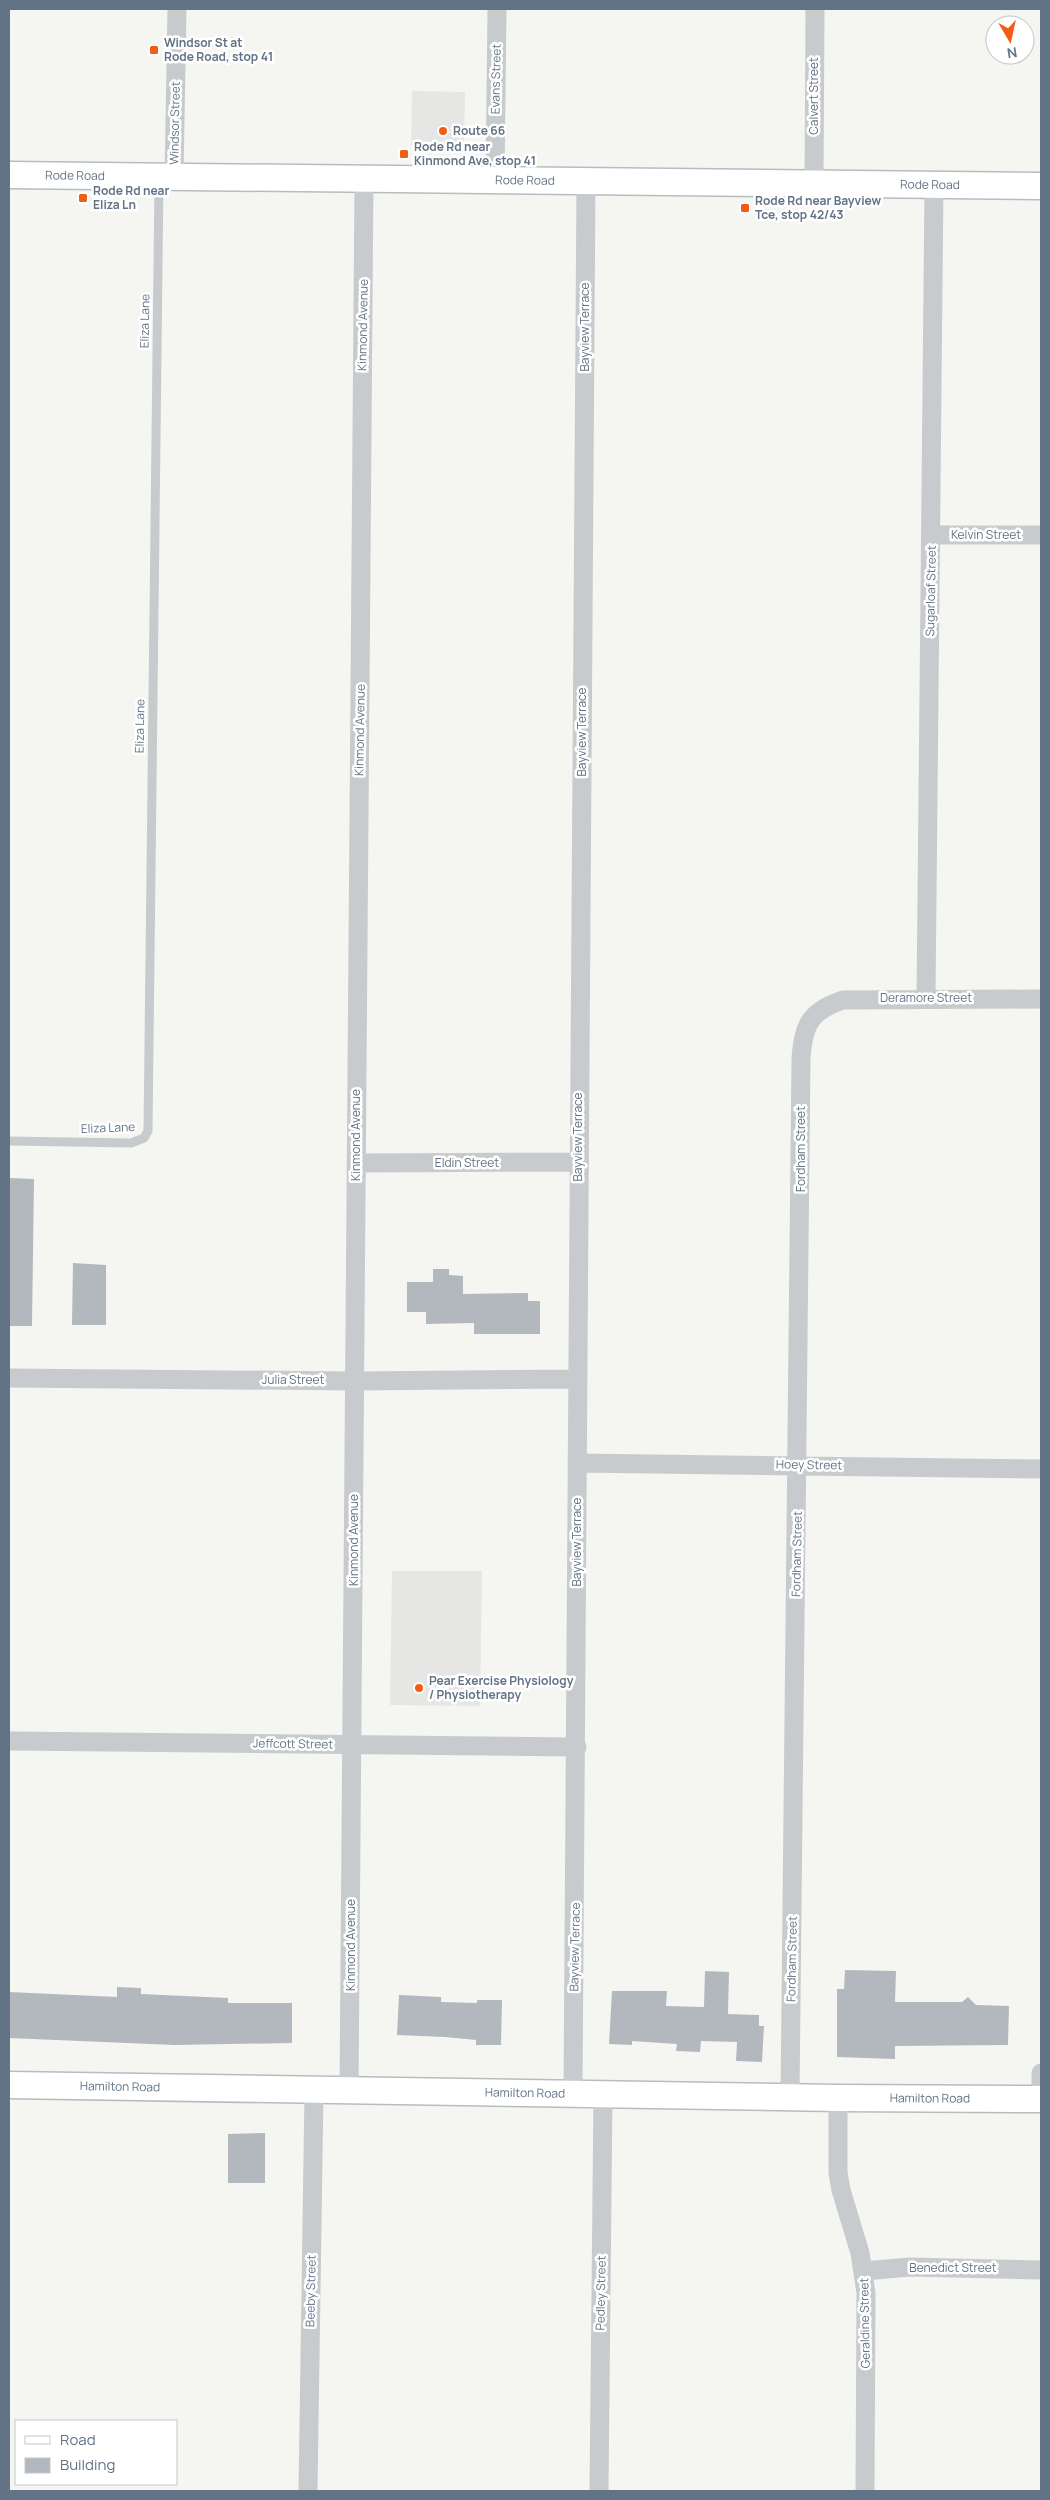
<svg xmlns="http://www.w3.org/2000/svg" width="1050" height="2500" viewBox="0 0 1050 2500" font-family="Manrope,sans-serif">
<rect width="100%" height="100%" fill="#f5f6f1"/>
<path fill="#e6e7e5" d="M 412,91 L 465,92 L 464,146 L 411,146 Z
M 392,1571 L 482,1571 L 480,1706 L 390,1705 Z"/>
<path fill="#b2b8be" d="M 9,1178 L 34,1179 L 32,1326 L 9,1326 Z
M 73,1263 L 106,1265 L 106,1325 L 72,1325 Z
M 433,1269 L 449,1269 L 449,1275 L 463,1276 L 463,1294 L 528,1293 L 528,1301 L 540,1301 L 540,1334 L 474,1334 L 474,1323 L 426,1324 L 426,1312 L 407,1312 L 407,1282 L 433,1282 Z
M 845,1970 L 896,1971 L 895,2002 L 962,2002 L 968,1997 L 976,2005 L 1009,2006 L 1008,2045 L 895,2046 L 895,2059 L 837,2057 L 837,1989 L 844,1989 Z
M 705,1971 L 729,1972 L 728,2014 L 759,2015 L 759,2026 L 764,2026 L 762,2062 L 736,2061 L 737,2042 L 701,2041 L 700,2052 L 676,2051 L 677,2044 L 632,2041 L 632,2045 L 609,2044 L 612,1991 L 667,1991 L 666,2006 L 704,2007 Z
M 117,1987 L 141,1988 L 141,1994 L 228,1998 L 228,2003 L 292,2003 L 292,2043 L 174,2045 L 9,2038 L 9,1992 L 117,1997 Z
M 399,1995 L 441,1997 L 441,2002 L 477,2003 L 477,2000 L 502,2000 L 501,2045 L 476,2045 L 476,2040 L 445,2037 L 397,2035 Z
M 265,2133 L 265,2183 L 228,2183 L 228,2134 Z"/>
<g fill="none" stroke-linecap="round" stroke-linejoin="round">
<defs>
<g id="secondary">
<path id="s1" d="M 9,175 L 1041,186"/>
<path id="s2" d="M 9,2085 L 838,2098 L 1041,2099"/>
</g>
</defs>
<use href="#secondary" stroke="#b7bcc1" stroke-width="29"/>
<path stroke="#c8cbce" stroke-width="9" d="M 9,1141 L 131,1143 L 144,1138 L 148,1131 L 159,179"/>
<path stroke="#c8cbce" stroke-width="19" d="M 174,177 L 177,9
M 495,180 L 497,9
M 814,183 L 815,9
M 932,535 L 1041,535
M 926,998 L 934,185
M 356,1163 L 578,1162
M 9,1378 L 356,1381 L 577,1379
M 577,1463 L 1041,1469
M 9,1741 L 577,1747
M 349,2091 L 364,179
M 573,2093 L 586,181
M 790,2096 L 801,1059 C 803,1025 810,1011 843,1000 L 1041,999
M 838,2098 L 838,2173 L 841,2190 L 860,2253 L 866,2293 L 865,2491
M 1041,2099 L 1041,2073
M 864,2271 L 910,2267 L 1041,2270
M 308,2491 L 314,2091
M 599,2491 L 603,2094"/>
<use href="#secondary" stroke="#fff" stroke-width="26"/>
</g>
<g fill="#f15c16" stroke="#fff" stroke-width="2">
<rect x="149" y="45" width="10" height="10" rx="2.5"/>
<circle cx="443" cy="131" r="5"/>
<rect x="399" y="149" width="10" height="10" rx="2.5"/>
<rect x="78" y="193" width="10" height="10" rx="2.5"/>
<rect x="740" y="203" width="10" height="10" rx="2.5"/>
<circle cx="419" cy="1688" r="5"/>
</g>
<g text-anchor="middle" stroke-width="5" stroke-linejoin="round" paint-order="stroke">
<g font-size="12" font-weight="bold" fill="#627385" stroke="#fff" text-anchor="start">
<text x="164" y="47">Windsor St at<tspan x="164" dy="14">Rode Road, stop 41</tspan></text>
<text x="453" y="135">Route 66</text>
<text x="414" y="151">Rode Rd near<tspan x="414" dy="14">Kinmond Ave, stop 41</tspan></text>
<text x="93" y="195">Rode Rd near<tspan x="93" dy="14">Eliza Ln</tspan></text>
<text x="755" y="205">Rode Rd near Bayview<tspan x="755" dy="14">Tce, stop 42/43</tspan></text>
<text x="429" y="1685">Pear Exercise Physiology<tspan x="429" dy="14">/ Physiotherapy</tspan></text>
</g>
<g font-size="12" fill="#627385" stroke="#fff">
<text transform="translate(496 79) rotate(-89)" y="4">Evans Street</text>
<text transform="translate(814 96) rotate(-90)" y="4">Calvert Street</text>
<text transform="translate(175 123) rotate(-89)" y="4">Windsor Street</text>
<text dy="4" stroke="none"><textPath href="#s1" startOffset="66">Rode Road</textPath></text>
<text dy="4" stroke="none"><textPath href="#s1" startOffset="516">Rode Road</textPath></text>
<text dy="4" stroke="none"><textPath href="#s1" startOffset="921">Rode Road</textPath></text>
<text transform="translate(145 321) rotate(-89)" y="4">Eliza Lane</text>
<text transform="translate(363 325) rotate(-89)" y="4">Kinmond Avenue</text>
<text transform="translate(585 327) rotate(-90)" y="4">Bayview Terrace</text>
<text x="986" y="539">Kelvin Street</text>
<text transform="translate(931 591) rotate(-89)" y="4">Sugarloaf Street</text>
<text transform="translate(140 726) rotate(-89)" y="4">Eliza Lane</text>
<text transform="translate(360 730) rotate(-89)" y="4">Kinmond Avenue</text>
<text transform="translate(582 732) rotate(-90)" y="4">Bayview Terrace</text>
<text x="926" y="1002">Deramore Street</text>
<text transform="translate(108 1128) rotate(-2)" y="4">Eliza Lane</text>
<text transform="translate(356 1135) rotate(-90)" y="4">Kinmond Avenue</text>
<text transform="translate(578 1137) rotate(-90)" y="4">Bayview Terrace</text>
<text transform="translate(801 1149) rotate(-90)" y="4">Fordham Street</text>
<text x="467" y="1167">Eldin Street</text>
<text x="293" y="1384">Julia Street</text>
<text transform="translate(809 1465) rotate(1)" y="4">Hoey Street</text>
<text transform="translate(354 1540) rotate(-90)" y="4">Kinmond Avenue</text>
<text transform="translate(577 1542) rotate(-90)" y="4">Bayview Terrace</text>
<text transform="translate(797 1554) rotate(-89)" y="4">Fordham Street</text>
<text transform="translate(293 1744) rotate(1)" y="4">Jeffcott Street</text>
<text transform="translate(351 1945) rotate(-90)" y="4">Kinmond Avenue</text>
<text transform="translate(575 1947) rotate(-89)" y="4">Bayview Terrace</text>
<text transform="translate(792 1959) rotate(-89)" y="4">Fordham Street</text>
<text dy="4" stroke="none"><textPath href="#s2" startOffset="111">Hamilton Road</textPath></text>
<text dy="4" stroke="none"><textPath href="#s2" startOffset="516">Hamilton Road</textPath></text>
<text dy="4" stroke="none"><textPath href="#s2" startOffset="921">Hamilton Road</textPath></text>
<text x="953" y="2272">Benedict Street</text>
<text transform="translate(311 2291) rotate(-89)" y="4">Beeby Street</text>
<text transform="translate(601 2293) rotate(-89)" y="4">Pedley Street</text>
<text transform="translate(865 2323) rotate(-91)" y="4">Geraldine Street</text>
</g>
</g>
<rect width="1050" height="2500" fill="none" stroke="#627385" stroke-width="20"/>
<rect x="15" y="2420" width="162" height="65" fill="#ffffff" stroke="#c0c7ce"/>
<rect x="25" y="2436" width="25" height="8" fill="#ffffff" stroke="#c0c7ce"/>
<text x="60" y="2445" font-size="15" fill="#627385">Road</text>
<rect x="25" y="2458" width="25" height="15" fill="#b2b8be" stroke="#c0c7ce"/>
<text x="60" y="2470" font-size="15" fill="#627385">Building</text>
<g transform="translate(1010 40) rotate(171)"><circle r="24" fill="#ffffff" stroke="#c0c7ce"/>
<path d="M0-4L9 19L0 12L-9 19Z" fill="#f15c16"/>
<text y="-8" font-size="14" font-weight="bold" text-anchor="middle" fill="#627385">N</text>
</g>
</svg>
